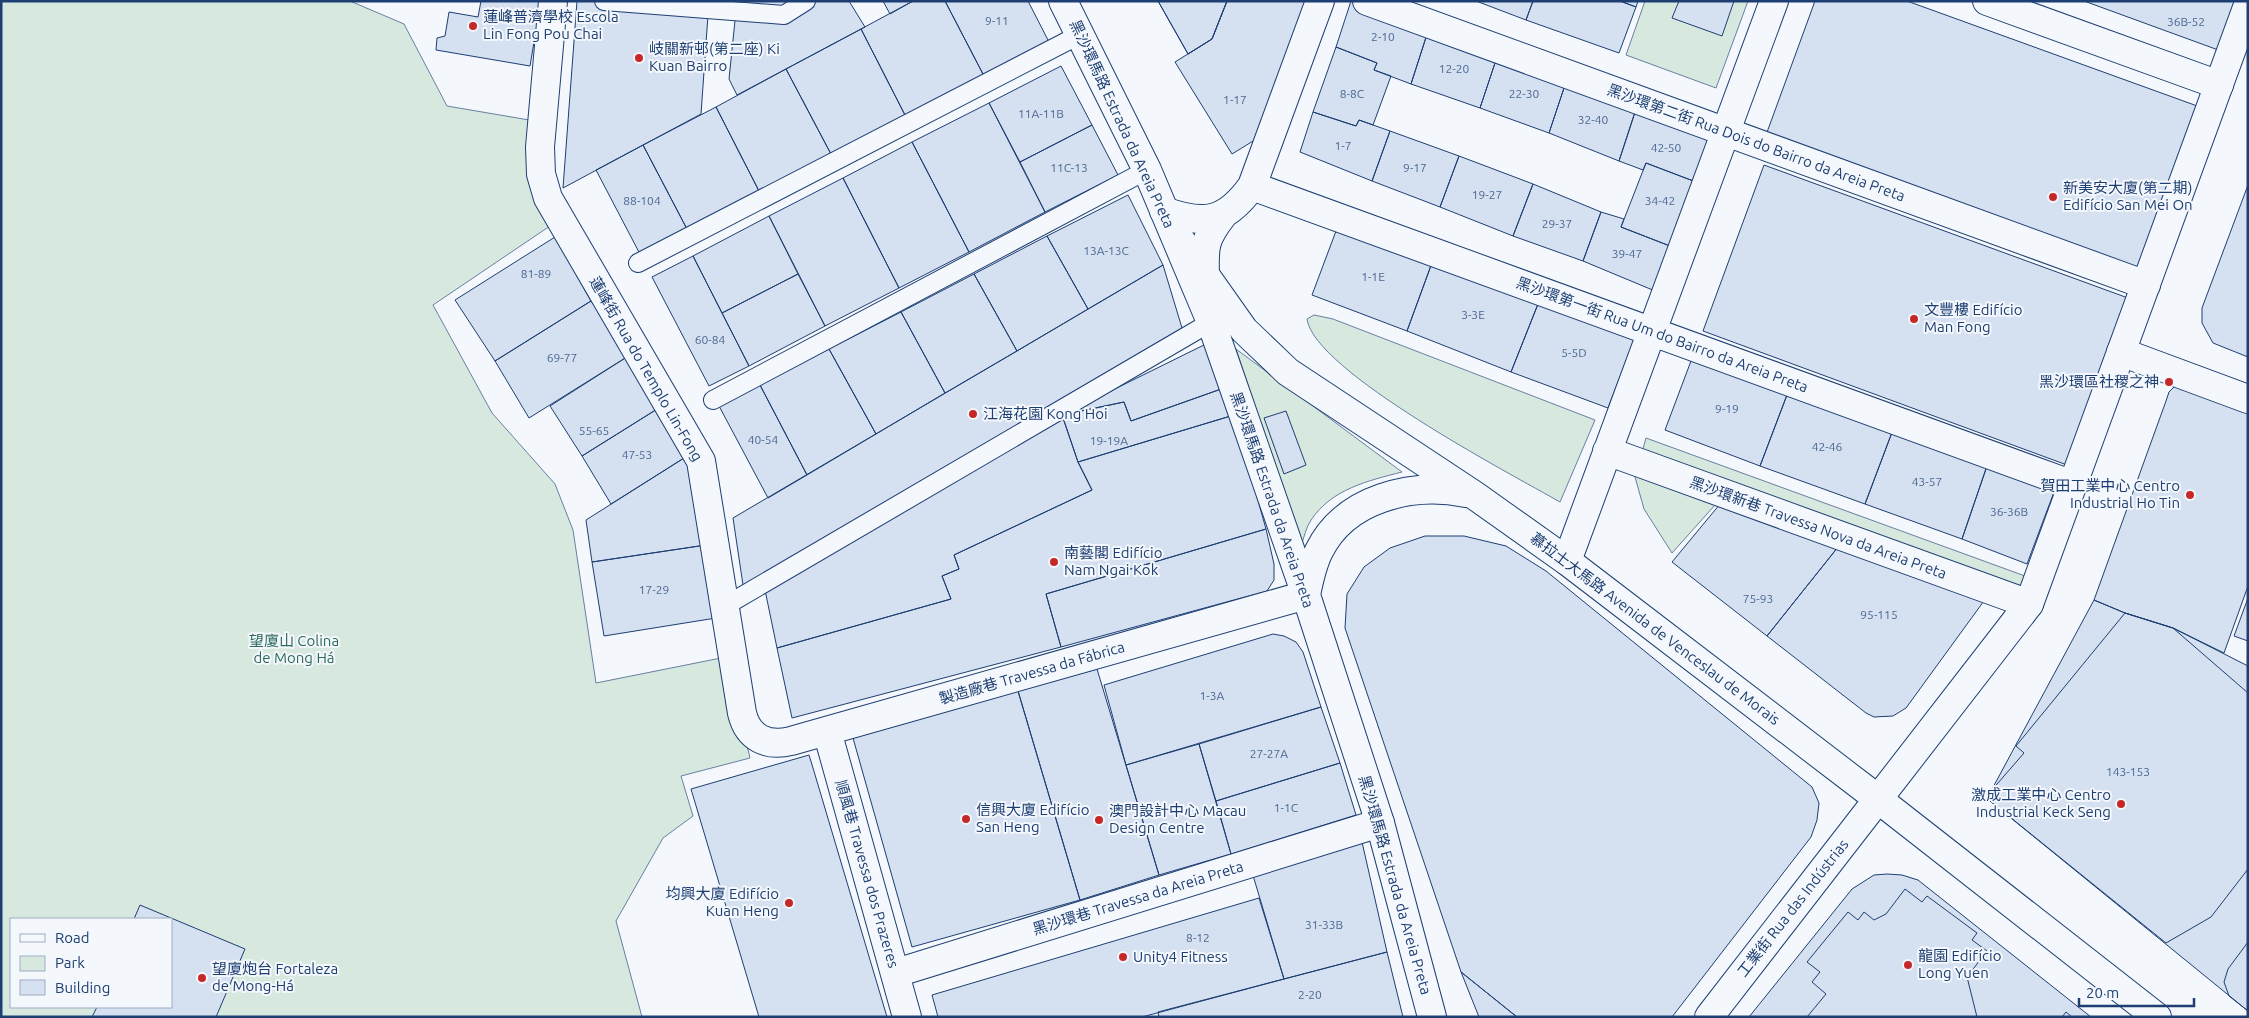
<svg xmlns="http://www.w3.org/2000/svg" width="2249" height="1018" viewBox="0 0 2249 1018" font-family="Ubuntu,'Noto Sans SC',sans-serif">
<rect width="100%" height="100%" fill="#f4f7fb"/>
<path fill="#d7e8df" stroke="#687fa3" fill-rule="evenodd" d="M 1,1 L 350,1 L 404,24 L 447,106 L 535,121 L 550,226 L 433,305 L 492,413 L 555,484 L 573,530 L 596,683 L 726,657 L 750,758 L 681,776 L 693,816 L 663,838 L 616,921 L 642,1017 L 1,1017 ZM 11,919 L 171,919 L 171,1007 L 11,1007 Z
M 1645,1 L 1748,1 L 1716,88 L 1626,55 Z
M 1314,315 L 1333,319 L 1595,420 L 1560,502 C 1511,474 1314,371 1307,319 Z
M 1236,349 L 1402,472 C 1367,481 1332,489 1311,520 C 1306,527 1304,538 1301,546 Z
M 1646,438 L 2025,576 L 2017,600 L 1724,495 L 1672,553 L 1644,509 L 1635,477 Z"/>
<path fill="#d5e0f0" stroke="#1d3f73" d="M 481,1 L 541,1 L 530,66 L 436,50 L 437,38 L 445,36 L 449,12 L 478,17 Z
M 577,1 L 709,1 L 701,114 L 563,188 Z
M 737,1 L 849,1 L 865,27 L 737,95 L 729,79 Z
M 883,1 L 913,1 L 890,14 Z
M 913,1 L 945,1 L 984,76 L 906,117 L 861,29 Z
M 945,1 L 1028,1 L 1049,42 L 984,76 Z
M 1158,1 L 1227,1 L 1212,39 L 1188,54 Z
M 1158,1 L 1227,1 L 1212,39 L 1188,54 Z
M 1227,1 L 1310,1 L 1258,138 L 1232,154 L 1175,62 L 1212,39 Z
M 1351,1 L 1429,28 L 1411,84 L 1374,70 L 1377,63 L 1336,47 Z
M 1476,1 L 1533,1 L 1526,20 Z
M 1533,1 L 1620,1 L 1636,7 L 1619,53 L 1526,20 Z
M 1620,1 L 1638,1 L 1636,7 Z
M 1679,1 L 1734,1 L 1722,36 L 1672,18 Z
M 1815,1 L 1907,1 L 2200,107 L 2140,270 L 1766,135 Z
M 2084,1 L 2240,1 L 2221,51 Z
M 1429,28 L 1498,54 L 1480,108 L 1411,84 Z
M 861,29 L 906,117 L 832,156 L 786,69 Z
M 1336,47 L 1377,63 L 1374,70 L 1391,76 L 1373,125 L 1359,120 L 1356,126 L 1313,112 Z
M 1498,54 L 1567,79 L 1549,133 L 1480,108 Z
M 1061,66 L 1092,125 L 1020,162 L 989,103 Z
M 786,69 L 832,156 L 760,193 L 716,107 Z
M 1567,79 L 1637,106 L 1619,161 L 1549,133 Z
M 989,103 L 1045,212 L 969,252 L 912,142 Z
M 1637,106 L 1713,135 L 1696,182 L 1646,163 L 1643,170 L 1619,161 Z
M 716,107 L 760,193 L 688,231 L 643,145 Z
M 1313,112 L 1356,126 L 1359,120 L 1390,131 L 1372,181 L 1300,152 Z
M 1092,125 L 1118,175 L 1045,212 L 1020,162 Z
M 1390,131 L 1459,156 L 1440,207 L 1372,181 Z
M 912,142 L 969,252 L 899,288 L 843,178 Z
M 643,145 L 688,231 L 641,256 L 596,170 Z
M 1459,156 L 1533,184 L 1513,236 L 1440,207 Z
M 1646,163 L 1696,182 L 1670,246 L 1621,227 Z
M 1764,165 L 2128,298 L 2067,465 L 1703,331 Z
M 843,178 L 899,288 L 825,326 L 769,216 Z
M 1533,184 L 1601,212 L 1583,261 L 1513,236 Z
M 2248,185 L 2248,357 L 2213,343 L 2202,323 L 2202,308 Z
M 1128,195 L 1163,265 L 1088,309 L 1047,236 Z
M 1601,212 L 1624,219 L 1621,227 L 1670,246 L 1655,291 L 1583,261 Z
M 769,216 L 798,274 L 722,313 L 693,256 Z
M 1339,223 L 1433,260 L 1407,331 L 1312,295 Z
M 1047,236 L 1088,309 L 1017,351 L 974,274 Z
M 555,237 L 591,301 L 495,361 L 455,300 Z
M 693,256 L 749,366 L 709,386 L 652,277 Z
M 1433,260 L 1540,299 L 1511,372 L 1407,331 Z
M 1163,265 L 1182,328 L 743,585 L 733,518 Z
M 798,274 L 825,326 L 749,366 L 722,313 Z
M 974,274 L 1017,351 L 945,393 L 901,312 Z
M 1540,299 L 1636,335 L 1608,408 L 1511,372 Z
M 591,301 L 630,355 L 529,418 L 495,361 Z
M 901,312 L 945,393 L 876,434 L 829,349 Z
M 1212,341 L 1224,388 L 1131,421 L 1124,402 L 1062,415 Z
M 829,349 L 876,434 L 807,475 L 760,385 Z
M 1694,353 L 1790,387 L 1760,466 L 1665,430 Z
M 630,355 L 662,406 L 582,456 L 550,406 Z
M 760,385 L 807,475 L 768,498 L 719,406 Z
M 2176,385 L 2248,405 L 2248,586 L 2224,653 L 2173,628 L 2125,613 L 2094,600 L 2166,401 L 2169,392 Z
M 1790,387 L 1894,427 L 1865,504 L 1760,466 Z
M 1224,388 L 1234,415 L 1078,462 L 1062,415 L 1124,402 L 1131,421 Z
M 662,406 L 692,453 L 611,504 L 582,456 Z
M 1286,411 L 1306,465 L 1284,474 L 1264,418 Z
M 1062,415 L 1078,462 L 1092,490 L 954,555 L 959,569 L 942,576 L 951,599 L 777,648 L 765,590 Z
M 1234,415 L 1266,529 L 1046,594 L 1061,647 L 792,718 L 777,648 L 951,599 L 942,576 L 959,569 L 954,555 L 1092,490 L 1078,462 Z
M 1894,427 L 1989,460 L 1962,539 L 1865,504 Z
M 692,453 L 706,545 L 592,562 L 586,520 Z
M 1989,460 L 2057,484 L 2027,564 L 1962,539 Z
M 1725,498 L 1842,542 L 1767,636 L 1672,562 Z
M 1266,529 L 1274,564 L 1274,580 L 1267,591 L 1061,647 L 1046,594 Z
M 1425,536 L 1464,536 L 1506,546 L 1546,571 L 1812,787 L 1819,803 L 1817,820 L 1811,837 L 1672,1017 L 1517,1017 L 1461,972 L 1345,628 L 1347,594 L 1364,567 L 1390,548 Z
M 1842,542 L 1989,594 L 1906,708 L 1893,716 L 1874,717 L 1866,713 L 1767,636 Z
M 706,545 L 716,618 L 604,636 L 592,562 Z
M 2248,598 L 2248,641 L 2234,636 Z
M 2094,600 L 2125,613 L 2173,628 L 2248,666 L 2248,1011 L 1990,801 L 1991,791 Z
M 2125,613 L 2173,628 L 2248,693 L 2248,869 L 2211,917 L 2166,943 L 1990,801 L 1991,791 L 2024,753 L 2016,746 Z
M 1273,634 L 1284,636 L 1296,642 L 1303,652 L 1321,707 L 1126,765 L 1104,685 Z
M 1097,669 L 1159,875 L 1080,900 L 1018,691 Z
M 1018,691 L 1080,900 L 912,947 L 853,738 Z
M 1321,707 L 1340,763 L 1216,801 L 1199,744 Z
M 1199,744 L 1231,854 L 1159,875 L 1126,765 Z
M 809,755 L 813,768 L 887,1017 L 759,1017 L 691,789 Z
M 1340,763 L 1356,815 L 1231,854 L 1216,801 Z
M 1362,842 L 1387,952 L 1284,979 L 1252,872 Z
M 1887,874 L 1902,875 L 1918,880 L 2091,1017 L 1749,1017 L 1852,889 L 1874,875 Z
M 1905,889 L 1922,902 L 1927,896 L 1977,933 L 1972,940 L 1987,951 L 1967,977 L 1977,1017 L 1807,1017 L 1826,994 L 1812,982 L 1820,972 L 1807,962 L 1848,912 L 1858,920 L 1864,912 L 1874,920 L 1886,914 Z
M 1259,898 L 1284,979 L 1142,1017 L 938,1017 L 932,995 Z
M 140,905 L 245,949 L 216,1017 L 92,1017 L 97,1007 L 171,1007 L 171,919 L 134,919 Z
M 2248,942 L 2248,1011 L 2229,996 L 2224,982 L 2228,969 Z
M 1387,952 L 1403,1017 L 1159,1017 L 1158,1012 Z
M 1461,972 L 1517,1017 L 1479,1017 Z
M 2066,1012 L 2072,1017 L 2062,1017 Z"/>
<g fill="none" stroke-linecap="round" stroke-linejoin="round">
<defs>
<path id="lane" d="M 604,1 L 784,15 L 806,1
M 638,263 L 1081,34
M 713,400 L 1147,170
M 725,606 L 1211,322"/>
<path id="street" d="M 553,1 L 540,147 L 541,174 L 548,198 L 701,461 L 742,713 C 748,738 767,747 791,741 L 1306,595
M 1367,1 L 2146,285
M 1987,1 L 2219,85
M 1252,186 L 2073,485
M 1164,211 C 1205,226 1226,222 1252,186 L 1320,1
M 1205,277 C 1204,247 1204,239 1223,215
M 2121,352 L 2248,399
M 1607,451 L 2029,604
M 1567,561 L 1774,1
M 827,731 L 907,1017
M 896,973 L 1380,823
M 1709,1017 L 1878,799"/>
<path id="secondary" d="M 1878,799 L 2029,604 L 2248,5"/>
<path id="primary" d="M 1063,1 L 1147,170 L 1211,322 L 1306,595 L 1380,823 L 1432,1017
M 1172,228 L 1244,330 L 1288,372 L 1474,495 L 1567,561 L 1878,799 L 2157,1017
M 1306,595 C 1309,580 1312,565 1319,551 C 1345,498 1412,482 1466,493"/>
</defs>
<use href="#lane" stroke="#1d3f73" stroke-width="20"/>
<use href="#street" stroke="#1d3f73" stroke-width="30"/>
<use href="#secondary" stroke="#1d3f73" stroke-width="30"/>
<use href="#primary" stroke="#1d3f73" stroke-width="30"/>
<use href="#lane" stroke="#f4f7fb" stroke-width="18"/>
<use href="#street" stroke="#f4f7fb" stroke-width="28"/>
<use href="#secondary" stroke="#f4f7fb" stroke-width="28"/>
<use href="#primary" stroke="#f4f7fb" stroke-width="28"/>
</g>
<g fill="#c62828" stroke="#f4f7fb" stroke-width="2">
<circle cx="473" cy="26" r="5"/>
<circle cx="639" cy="58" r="5"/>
<circle cx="2053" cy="197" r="5"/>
<circle cx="1914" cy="319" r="5"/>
<circle cx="2169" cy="382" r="5"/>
<circle cx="973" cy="414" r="5"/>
<circle cx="2190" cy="495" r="5"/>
<circle cx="1054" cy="562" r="5"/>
<circle cx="2121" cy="804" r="5"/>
<circle cx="966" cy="819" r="5"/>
<circle cx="1099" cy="820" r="5"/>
<circle cx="789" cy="903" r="5"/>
<circle cx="1123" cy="957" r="5"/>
<circle cx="1908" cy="965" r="5"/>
<circle cx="202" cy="978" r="5"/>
</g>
<g text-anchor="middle" stroke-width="4" stroke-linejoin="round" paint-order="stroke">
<g font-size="12" fill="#4b6792">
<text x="997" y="25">9-11</text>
<text x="2186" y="26">36B-52</text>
<text x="1383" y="41">2-10</text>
<text x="1454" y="73">12-20</text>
<text x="1352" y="98">8-8C</text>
<text x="1524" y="98">22-30</text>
<text x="1235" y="104">1-17</text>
<text x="1041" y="118">11A-11B</text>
<text x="1593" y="124">32-40</text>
<text x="1343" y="150">1-7</text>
<text x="1666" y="152">42-50</text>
<text x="1069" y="172">11C-13</text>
<text x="1415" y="172">9-17</text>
<text x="1487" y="199">19-27</text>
<text x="642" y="205">88-104</text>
<text x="1660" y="205">34-42</text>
<text x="1557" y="228">29-37</text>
<text x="1106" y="255">13A-13C</text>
<text x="1627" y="258">39-47</text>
<text x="536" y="278">81-89</text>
<text x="1373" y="281">1-1E</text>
<text x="1473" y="319">3-3E</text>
<text x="710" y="344">60-84</text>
<text x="1574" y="357">5-5D</text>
<text x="562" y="362">69-77</text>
<text x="1727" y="413">9-19</text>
<text x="594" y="435">55-65</text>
<text x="763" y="444">40-54</text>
<text x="1109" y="445">19-19A</text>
<text x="1827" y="451">42-46</text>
<text x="637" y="459">47-53</text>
<text x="1927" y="486">43-57</text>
<text x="2009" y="516">36-36B</text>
<text x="654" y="594">17-29</text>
<text x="1758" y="603">75-93</text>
<text x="1879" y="619">95-115</text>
<text x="1212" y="700">1-3A</text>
<text x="1269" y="758">27-27A</text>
<text x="2128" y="776">143-153</text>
<text x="1286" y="812">1-1C</text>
<text x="1324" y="929">31-33B</text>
<text x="1198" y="942">8-12</text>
<text x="1310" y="999">2-20</text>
</g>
<g font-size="15" fill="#1d3f73" stroke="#f4f7fb" text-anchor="start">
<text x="483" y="22">蓮峰普濟學校 Escola<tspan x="483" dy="17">Lin Fong Pou Chai</tspan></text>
<text x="649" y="54">岐關新邨(第二座) Ki<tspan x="649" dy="17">Kuan Bairro</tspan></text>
<text x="2063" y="193">新美安大廈(第二期)<tspan x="2063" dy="17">Edifício San Mei On</tspan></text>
<text x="1924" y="315">文豐樓 Edifício<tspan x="1924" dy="17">Man Fong</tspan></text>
<text x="2159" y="387" text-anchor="end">黑沙環區社稷之神</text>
<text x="983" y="419">江海花園 Kong Hoi</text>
<text x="2180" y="491" text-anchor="end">賀田工業中心 Centro<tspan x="2180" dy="17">Industrial Ho Tin</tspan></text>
<text x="1064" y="558">南藝閣 Edifício<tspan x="1064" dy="17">Nam Ngai Kok</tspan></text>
<text x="2111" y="800" text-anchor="end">激成工業中心 Centro<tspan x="2111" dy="17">Industrial Keck Seng</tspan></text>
<text x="976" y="815">信興大廈 Edifício<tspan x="976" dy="17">San Heng</tspan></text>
<text x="1109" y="816">澳門設計中心 Macau<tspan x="1109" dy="17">Design Centre</tspan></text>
<text x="779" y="899" text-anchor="end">均興大廈 Edifício<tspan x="779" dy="17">Kuan Heng</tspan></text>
<text x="1918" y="961">龍園 Edifício<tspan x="1918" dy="17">Long Yuen</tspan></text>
<text x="1133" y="962">Unity4 Fitness</text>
<text x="212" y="974">望廈炮台 Fortaleza<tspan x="212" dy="17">de Mong-Há</tspan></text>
</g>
<g font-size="15" fill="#1d3f73" stroke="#f4f7fb">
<text transform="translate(1122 124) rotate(65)" y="5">黑沙環馬路 Estrada da Areia Preta</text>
<text transform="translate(1756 143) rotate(20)" y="5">黑沙環第二街 Rua Dois do Bairro da Areia Preta</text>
<text transform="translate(1662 335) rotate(20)" y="5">黑沙環第一街 Rua Um do Bairro da Areia Preta</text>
<text transform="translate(646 369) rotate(60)" y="5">蓮峰街 Rua do Templo Lin-Fong</text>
<text transform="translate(1272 500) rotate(71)" y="5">黑沙環馬路 Estrada da Areia Preta</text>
<text transform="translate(1818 528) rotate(20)" y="5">黑沙環新巷 Travessa Nova da Areia Preta</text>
<text transform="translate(1655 629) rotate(37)" y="5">慕拉士大馬路 Avenida de Venceslau de Morais</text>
<text transform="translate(1032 673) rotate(-16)" y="5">製造廠巷 Travessa da Fábrica</text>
<text transform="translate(867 874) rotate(74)" y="5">順風巷 Travessa dos Prazeres</text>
<text transform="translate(1395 885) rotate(74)" y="5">黑沙環馬路 Estrada da Areia Preta</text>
<text transform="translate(1138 898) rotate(-17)" y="5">黑沙環巷 Travessa da Areia Preta</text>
<text transform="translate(1793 908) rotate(-52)" y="5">工業街 Rua das Indústrias</text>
</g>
<g font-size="15" fill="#2c6c60" stroke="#f4f7fb">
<text x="294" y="646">望廈山 Colina<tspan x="294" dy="17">de Mong Há</tspan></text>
</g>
</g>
<rect width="2249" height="1018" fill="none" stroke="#1d3f73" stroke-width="5"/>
<rect x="10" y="918" width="162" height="90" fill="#f4f7fb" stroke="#9eadc5"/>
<rect x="20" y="934" width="25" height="8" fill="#f4f7fb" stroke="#9eadc5"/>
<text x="55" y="943" font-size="15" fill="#1d3f73">Road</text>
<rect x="20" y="956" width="25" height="15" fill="#d7e8df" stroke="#9eadc5"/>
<text x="55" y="968" font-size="15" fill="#1d3f73">Park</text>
<rect x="20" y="980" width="25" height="15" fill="#d5e0f0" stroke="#9eadc5"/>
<text x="55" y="993" font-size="15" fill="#1d3f73">Building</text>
<path d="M2079 998v8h115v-8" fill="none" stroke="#1d3f73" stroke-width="2.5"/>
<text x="2086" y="998" font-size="15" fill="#1d3f73" stroke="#f4f7fb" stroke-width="4" paint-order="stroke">20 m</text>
</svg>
